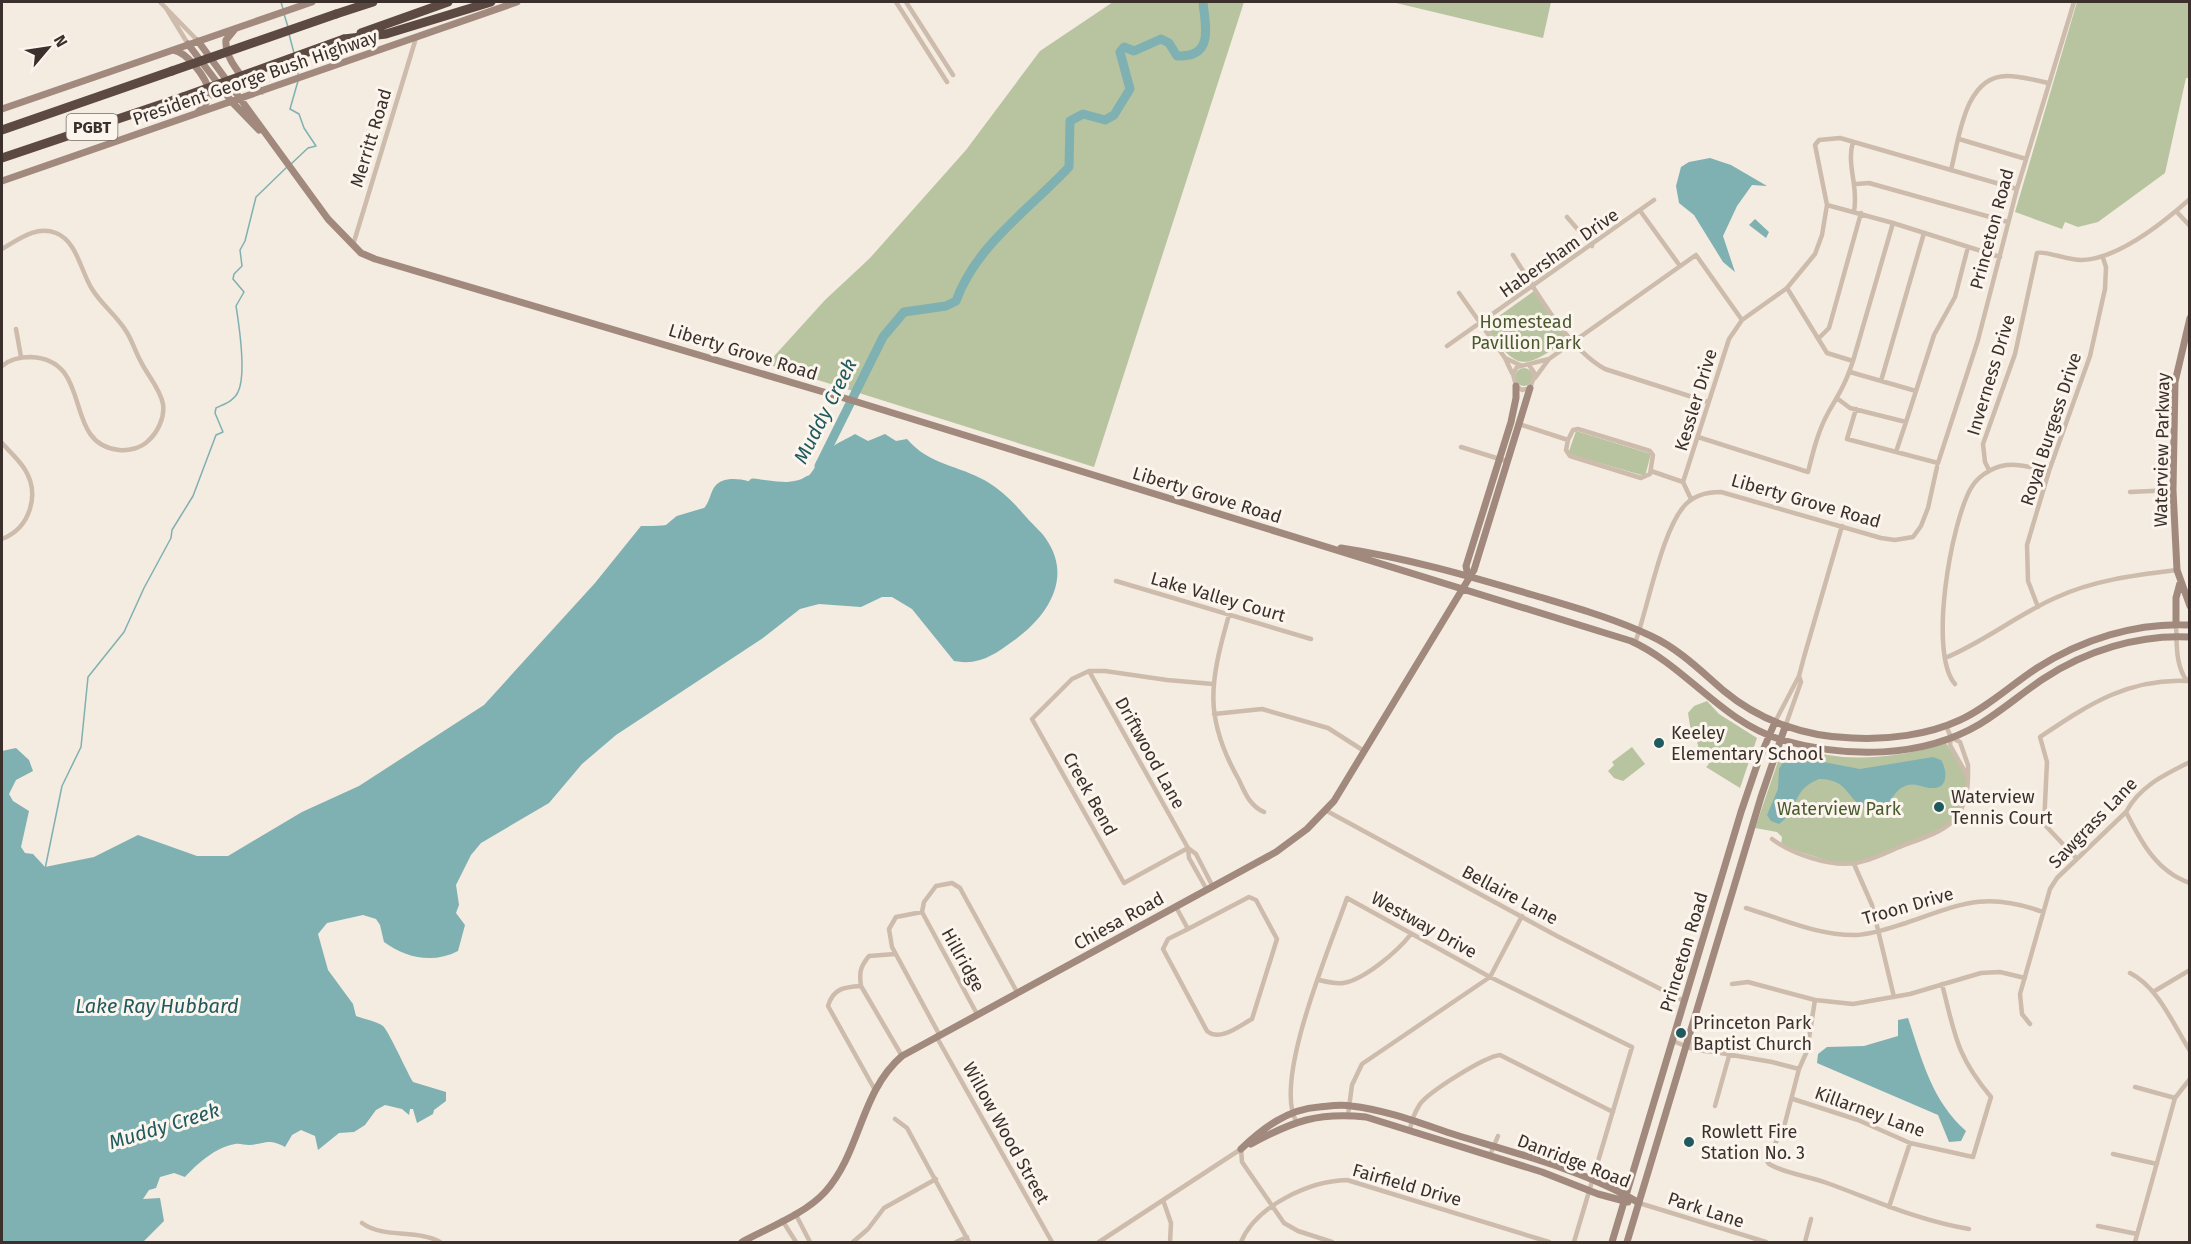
<svg xmlns="http://www.w3.org/2000/svg" width="2191" height="1244" viewBox="0 0 2191 1244" font-family="'Fira Sans',sans-serif">
<rect width="100%" height="100%" fill="#f4ebe1"/>
<path fill="#b8c4a0" d="M 1113,2 L 1244,2 L 1094,467 L 767,364 L 825,300 L 870,258 L 966,150 L 1040,51 Z
M 1392,2 L 1551,2 L 1543,38 Z
M 2077,2 L 2189,2 L 2189,78 L 2186,78 L 2165,173 L 2098,222 L 2078,227 L 2065,222 L 2062,229 L 2015,212 Z
M 1534,291 L 1569,339 C 1522,370 1519,373 1485,326 Z
M1515 377a9 9 0 1 1 18 0a9 9 0 1 1-18 0Z
M 1576,431 L 1651,454 L 1645,476 L 1568,454 Z
M 1707,701 L 1719,714 L 1757,738 L 1740,788 L 1706,767 L 1709,764 L 1700,753 L 1696,738 L 1692,738 L 1688,713 L 1694,706 Z
M 1946,743 L 1968,777 L 1967,798 L 1950,825 L 1866,861 L 1835,863 L 1781,846 L 1782,837 L 1777,832 L 1755,828 L 1783,747 C 1803,749 1823,755 1843,757 C 1879,759 1912,754 1946,743 Z
M 1632,747 L 1645,764 L 1623,781 L 1614,778 L 1608,771 L 1614,765 L 1612,762 Z"/>
<path fill="#7fb0b2" d="M 1710,158 L 1731,165 L 1767,186 L 1752,185 L 1737,206 L 1723,236 L 1735,272 L 1723,262 L 1694,215 L 1679,203 L 1676,186 L 1681,167 L 1689,162 Z
M 1755,219 L 1769,232 L 1766,238 L 1749,225 Z
M 855,434 L 868,441 L 885,434 L 896,441 L 907,439 C 929,465 958,465 986,481 C 1003,491 1015,504 1027,518 C 1034,526 1043,533 1048,542 C 1072,580 1046,617 1016,639 C 995,654 980,666 954,661 L 912,609 L 892,597 L 882,597 L 861,607 L 819,604 L 800,609 L 763,638 L 616,735 L 582,764 L 549,803 L 481,843 L 471,855 L 456,885 L 459,905 L 456,913 L 465,925 L 458,951 C 433,964 406,958 384,942 L 380,925 L 376,919 L 363,915 L 327,923 L 318,934 L 328,970 L 353,1004 L 356,1016 C 364,1019 376,1021 383,1026 C 388,1030 407,1072 413,1082 L 446,1092 L 446,1101 L 434,1110 L 433,1114 L 417,1123 L 413,1109 L 410,1109 L 409,1115 L 402,1109 L 385,1105 L 376,1110 L 365,1125 L 354,1132 L 339,1133 L 318,1150 L 315,1136 L 301,1130 L 292,1135 L 285,1147 C 267,1138 267,1144 249,1145 C 244,1145 240,1143 235,1144 C 216,1147 198,1163 185,1177 L 174,1173 L 160,1177 L 156,1188 L 149,1190 L 143,1199 L 160,1198 L 164,1221 L 143,1242 L 2,1242 L 2,751 L 16,748 L 29,760 L 33,771 L 16,780 L 9,794 L 13,801 L 29,811 L 21,847 L 25,853 L 33,854 L 45,867 L 94,857 L 138,835 L 197,856 L 228,856 L 302,812 L 359,786 L 484,705 L 595,583 L 641,526 C 662,526 692,526 705,507 C 712,498 710,486 722,481 C 745,472 774,496 794,488 C 809,483 818,458 831,448 C 838,442 847,439 855,434 Z
M 1933,757 L 1941,760 C 1947,769 1949,789 1933,788 C 1920,788 1914,780 1901,788 C 1890,796 1886,815 1868,809 C 1846,802 1851,779 1819,779 C 1791,790 1800,809 1779,824 L 1771,821 L 1767,815 L 1778,789 L 1779,769 L 1785,759 L 1802,758 L 1860,769 Z
M 1908,1018 C 1922,1060 1932,1101 1966,1131 L 1961,1141 L 1949,1142 L 1938,1115 L 1817,1063 L 1818,1054 L 1827,1047 L 1864,1046 L 1898,1036 L 1898,1020 Z"/>
<g fill="none" stroke-linecap="round" stroke-linejoin="round">
<path stroke="#7fb0b2" stroke-width="1.5" d="M 281,2 L 283,9
M 284,14 L 288,27
M 289,34 L 294,53
M 296,61 L 298,74
M 291,164 L 308,148 L 316,146 L 304,128 L 299,114 L 290,109 L 298,81
M 45,869 L 62,786 L 81,747 L 88,677 L 124,632 L 144,588 L 171,538 L 172,530 L 193,496 L 216,435 L 223,432 L 215,413 L 216,408 C 224,404 234,401 238,392 C 247,374 239,325 236,306 L 244,292 L 233,279 L 234,274 L 242,266 L 240,250 L 245,241 L 256,197 L 287,167"/>
<path stroke="#7fb0b2" stroke-width="9" d="M 819,466 L 883,337 L 904,312 L 946,306 L 956,301 C 976,245 1030,209 1069,167 L 1070,121 L 1083,114 L 1105,120 L 1114,115 L 1130,89 L 1120,52 L 1124,47 L 1134,51 L 1161,39 L 1169,43 L 1177,56 C 1215,58 1205,25 1203,2
M 753,483 C 772,485 793,491 809,480
M 667,535 L 667,530 L 679,520 L 706,512"/>
<path stroke="#cdbbac" stroke-width="4.5" d="M 160,2 L 198,41
M 896,2 L 947,82
M 906,2 L 953,75
M 166,8 L 188,44
M 1959,139 L 2026,159
M 1853,142 C 1846,165 1859,187 1854,211
M 1856,184 L 1869,183 L 2008,222
M 2017,189 L 1951,170 C 1959,140 1964,76 2007,76 C 2020,76 2035,80 2048,83
M 1827,205 L 1893,223
M 2176,211 L 2190,226
M 1641,212 L 1680,266
M 1567,217 L 1592,246
M 353,245 L 416,38
M 2,249 C 18,240 36,225 56,233 C 77,241 81,272 92,289 C 101,304 117,316 126,331 C 132,340 135,351 140,360 C 147,375 160,388 163,404 C 165,417 158,432 148,441 C 141,448 129,451 119,450 C 61,444 95,360 31,357 C 20,357 10,359 2,366
M 1513,255 C 1536,291 1568,349 1605,369 L 1708,402
M 1459,293 L 1505,358
M 16,329 L 21,357
M 1818,339 L 1829,328 L 1861,213
M 1447,346 L 1654,200
M 1549,359 L 1696,255 L 1742,320
M 1853,361 L 1893,223 L 2000,257
M 1529,365 L 1535,374 L 1530,388 L 1522,390 L 1516,386 L 1513,374 L 1517,367 L 1549,359 L 1535,378
M 1850,372 L 1916,391
M 1512,373 L 1505,358 L 1520,365
M 1881,381 L 1924,233
M 1838,399 L 1850,408 L 1906,422 L 1934,335 L 1955,297 L 1968,247
M 1856,409 L 1847,439 L 1938,463 L 1978,340 L 2017,189 L 2074,2
M 1519,424 L 1568,440 L 1566,450 L 1570,456 L 1641,478 L 1650,474 L 1653,455 L 1650,451 L 1578,429 L 1573,430 L 1568,440
M 1698,437 L 1808,472 C 1813,452 1818,431 1828,413 C 1840,392 1845,385 1853,361 L 1827,353 L 1787,288
M 2,443 C 9,451 18,459 24,468 C 41,494 30,528 2,539
M 1461,447 L 1506,461
M 1896,452 L 1906,422
M 1989,470 L 1985,462 L 1983,444 L 2015,354 L 2037,253 C 2044,250 2070,261 2082,260 C 2118,259 2163,223 2190,199
M 1651,471 L 1683,482
M 2130,492 L 2173,490
M 1691,499 L 1683,482 L 1729,339 L 1742,320 L 1787,288 L 1815,254 L 1822,235 L 1827,205 L 1815,145 L 1819,140 L 1840,138 L 1951,170
M 1116,581 L 1311,639
M 2038,607 L 2028,581 L 2027,545 L 2049,471 L 2090,356 L 2105,289 L 2106,267 L 2103,258
M 1229,615 C 1210,682 1203,717 1239,780 C 1245,793 1250,806 1264,812
M 2176,624 C 2177,643 2175,665 2187,681 L 2190,678
M 1635,643 C 1648,608 1662,528 1686,504 C 1696,494 1708,492 1721,492 L 1881,538 L 1895,540 L 1913,537 L 1921,526 L 1928,508 L 1937,467
M 1945,658 C 1984,642 2017,615 2055,598 C 2093,580 2136,575 2177,570
M 1089,671 L 1188,848 L 1124,883 L 1032,719 L 1072,679 L 1089,671 L 1105,671 L 1167,680 L 1213,684
M 1955,684 C 1928,653 1951,523 1971,488 C 1975,481 1983,474 1991,470 C 2010,460 2029,467 2049,471
M 1214,714 L 1262,709 L 1328,728 L 1364,751
M 1775,722 L 1799,676
M 1946,726 L 1951,737 L 1950,745 L 1968,777 L 1968,765 L 1960,742 L 1952,738
M 1785,727 L 1801,682 L 1799,676 L 1804,657 L 1842,526
M 1325,810 L 1557,936 L 1684,1001
M 2126,812 C 2141,842 2157,872 2190,883
M 1772,839 C 1792,854 1830,867 1855,863 C 1871,861 1887,852 1902,846 C 1942,831 1967,825 1968,777
M 2077,859 L 2044,824 L 2047,762 L 2040,737 C 2088,705 2129,677 2190,681
M 1854,864 L 1872,905 L 1894,997
M 1207,890 L 1189,858 L 1188,848 L 1196,854 L 1213,887
M 1176,907 L 1188,929 L 1168,939 L 1163,949 L 1207,1031 C 1220,1042 1239,1026 1252,1019 L 1277,939 L 1256,900 L 1249,897 L 1188,929
M 1746,908 C 1782,919 1819,936 1857,935 C 1874,934 1890,928 1906,923 C 1961,904 1985,891 2043,912
M 922,912 L 924,902 L 936,886 L 952,883 L 960,888 L 1017,992
M 895,954 L 869,956 C 860,967 859,973 861,986 L 902,1056
M 2130,973 C 2158,987 2173,1024 2190,1051
M 1319,980 C 1327,982 1335,984 1343,983 C 1364,980 1398,951 1411,934
M 1732,984 L 1748,982 L 1815,1000 L 1853,1004 L 1910,994 L 1981,973 L 2000,972 L 2025,978
M 861,986 C 845,987 833,988 828,1006 L 875,1090
M 2153,992 L 2190,970
M 1815,1000 L 1807,1051 L 1799,1069 L 1785,1123 L 1767,1161 L 1769,1164 C 1786,1174 1809,1176 1827,1183 C 1874,1200 1919,1221 1969,1229
M 2030,1024 L 2022,1014 L 2020,994 L 2050,889 L 2057,878 L 2126,812 C 2140,786 2164,775 2190,762
M 939,1034 L 892,947 L 889,929 L 896,917 L 922,912 L 977,1014
M 936,1036 L 1052,1242
M 1673,1041 L 1695,1050 L 1715,1052 L 1695,1043 L 1687,1045
M 1715,1052 L 1772,1062 L 1799,1069
M 2135,1087 L 2175,1098
M 1793,1099 L 1858,1120 L 1910,1143 L 1973,1157 L 1991,1097 C 1956,1055 1955,1035 1942,984
M 1715,1106 L 1729,1056
M 1348,1115 L 1352,1085 L 1362,1064 L 1490,977 L 1522,916
M 895,1119 L 907,1128 L 969,1242
M 1296,1121 C 1273,1079 1331,945 1347,898 L 1490,977 L 1632,1047 L 1574,1242
M 1410,1130 C 1411,1121 1415,1112 1420,1104 C 1430,1091 1484,1057 1500,1055 L 1613,1112
M 1241,1149 L 1242,1162 L 1284,1223 L 1298,1231 L 1332,1242
M 2113,1154 L 2157,1164
M 1490,1155 L 1498,1136
M 1163,1200 L 1171,1223 L 1170,1242
M 1639,1203 L 1766,1242
M 1889,1207 L 1910,1143
M 795,1213 L 810,1242
M 782,1220 L 796,1242
M 362,1223 C 384,1239 417,1229 440,1242
M 2098,1226 L 2137,1234
M 853,1242 L 868,1229 L 884,1208 L 936,1179
M 956,1242 L 967,1237
M 1099,1242 L 1241,1149
M 1241,1242 C 1256,1206 1309,1181 1347,1180 L 1549,1242
M 1805,1242 L 1811,1219
M 2135,1242 L 2175,1098 L 2190,1079"/>
<path stroke="#a18a7d" stroke-width="7" d="M 235,29 L 226,40 C 224,58 246,86 262,91
M 198,41 L 328,219 L 361,253 L 375,259 L 854,401 L 1631,641 C 1686,666 1723,723 1782,740 C 1846,758 1921,759 1980,724 C 2003,710 2022,693 2043,679 C 2085,651 2139,634 2190,637
M 188,44 L 232,102 L 259,130
M 173,50 C 187,52 207,78 209,92 C 209,101 204,107 198,112
M 2,109 L 312,2
M 2,181 L 517,2
M 2190,318 L 2175,382 L 2173,490 L 2177,570 L 2190,606
M 1341,548 C 1407,558 1469,576 1533,595 C 1573,607 1613,618 1651,636 C 1679,649 1701,671 1724,691 C 1760,721 1806,737 1852,738 C 1887,740 1928,735 1960,720 C 1988,707 2011,685 2037,668 C 2081,640 2136,622 2190,625
M 1468,576 L 1466,566 L 1511,422 L 1516,398 L 1516,386
M 2176,624 L 2176,598 L 2180,583
M 1251,1144 C 1293,1121 1318,1112 1366,1117 L 1542,1172 L 1598,1194 L 1628,1202
M 1241,1149 C 1263,1128 1288,1109 1319,1107 C 1329,1106 1341,1104 1351,1106 C 1387,1110 1422,1124 1456,1135 C 1515,1153 1587,1171 1639,1203
M 742,1242 C 768,1228 805,1214 825,1192 C 861,1152 860,1092 902,1056 L 1276,852 L 1307,829 L 1334,801 L 1474,570 L 1530,388
M 1612,1242 L 1741,812 L 1758,762 L 1775,722
M 1627,1242 L 1761,797 L 1785,727"/>
<path stroke="#5c4a42" stroke-width="9" d="M 336,14 L 373,2
M 361,33 L 448,2
M 344,39 L 386,34 L 491,2
M 2,130 L 172,71
M 2,158 L 183,97"/>
<path stroke="#5c4a42" stroke-width="9" d="M 172,71 L 336,14
M 183,97 L 344,39"/>
</g>
<g fill="#1f5a5e" stroke="#fbf5ee" stroke-width="2">
<circle cx="1659" cy="743" r="6"/>
<circle cx="1939" cy="807" r="6"/>
<circle cx="1681" cy="1033" r="6"/>
<circle cx="1689" cy="1142" r="6"/>
</g>
<g text-anchor="middle" stroke-width="6" stroke-linejoin="round" paint-order="stroke">
<rect fill="#fbf5ee" stroke="#756b66" stroke-width="1.5" x="66.5" y="114" width="51" height="26" rx="4.5"/>
<g font-size="16" font-weight="bold" fill="#3b302b">
<text x="92" y="133">PGBT</text>
</g>
<g font-size="18" fill="#3b302b" stroke="#fbf5ee">
<text transform="translate(255 78) rotate(-19)" y="6">President George Bush Highway</text>
<text transform="translate(371 138) rotate(-73)" y="6">Merritt Road</text>
<text transform="translate(1992 229) rotate(-75)" y="6">Princeton Road</text>
<text transform="translate(1559 253) rotate(-35)" y="6">Habersham Drive</text>
<text transform="translate(743 352) rotate(17)" y="6">Liberty Grove Road</text>
<text transform="translate(1991 375) rotate(-73)" y="6">Inverness Drive</text>
<text transform="translate(1696 400) rotate(-73)" y="6">Kessler Drive</text>
<text transform="translate(2051 429) rotate(-72)" y="6">Royal Burgess Drive</text>
<text transform="translate(2162 450) rotate(-89)" y="6">Waterview Parkway</text>
<text transform="translate(1207 495) rotate(17)" y="6">Liberty Grove Road</text>
<text transform="translate(1806 501) rotate(16)" y="6">Liberty Grove Road</text>
<text transform="translate(1218 597) rotate(16)" y="6">Lake Valley Court</text>
<text transform="translate(1150 753) rotate(61)" y="6">Driftwood Lane</text>
<text transform="translate(1090 794) rotate(61)" y="6">Creek Bend</text>
<text transform="translate(2093 823) rotate(-46)" y="6">Sawgrass Lane</text>
<text transform="translate(1510 895) rotate(28)" y="6">Bellaire Lane</text>
<text transform="translate(1908 906) rotate(-16)" y="6">Troon Drive</text>
<text transform="translate(1119 921) rotate(-29)" y="6">Chiesa Road</text>
<text transform="translate(1424 925) rotate(29)" y="6">Westway Drive</text>
<text transform="translate(1684 952) rotate(-73)" y="6">Princeton Road</text>
<text transform="translate(963 960) rotate(61)" y="6">Hillridge</text>
<text transform="translate(1870 1112) rotate(20)" y="6">Killarney Lane</text>
<text transform="translate(1006 1133) rotate(61)" y="6">Willow Wood Street</text>
<text transform="translate(1574 1161) rotate(21)" y="6">Danridge Road</text>
<text transform="translate(1407 1185) rotate(16)" y="6">Fairfield Drive</text>
<text transform="translate(1706 1210) rotate(18)" y="6">Park Lane</text>
</g>
<g font-size="18" fill="#4a5a2e" stroke="#fbf5ee">
<text x="1526" y="328">Homestead<tspan x="1526" dy="21">Pavillion Park</tspan></text>
<text x="1839" y="815">Waterview Park</text>
</g>
<g font-size="18" fill="#3b302b" stroke="#fbf5ee" text-anchor="start">
<text x="1671" y="739">Keeley<tspan x="1671" dy="21">Elementary School</tspan></text>
<text x="1951" y="803">Waterview<tspan x="1951" dy="21">Tennis Court</tspan></text>
<text x="1693" y="1029">Princeton Park<tspan x="1693" dy="21">Baptist Church</tspan></text>
<text x="1701" y="1138">Rowlett Fire<tspan x="1701" dy="21">Station No. 3</tspan></text>
</g>
<g font-size="20" font-style="italic" fill="#1f5a5e" stroke="#fbf5ee">
<text transform="translate(825 411) rotate(-63)" y="7">Muddy Creek</text>
<text x="157" y="1013">Lake Ray Hubbard</text>
<text transform="translate(164 1126) rotate(-17)" y="7">Muddy Creek</text>
</g>
</g>
<rect width="2191" height="1244" fill="none" stroke="#3b302b" stroke-width="6"/>
<g transform="translate(48 48) rotate(61)" stroke="#fbf5ee" stroke-width="4.5" paint-order="stroke">
<path d="M0-4.5L10 22L0 15L-10 22Z" fill="#3b302b"/>
<text y="-9" font-size="16" font-weight="bold" text-anchor="middle" fill="#3b302b">N</text>
</g>
</svg>
